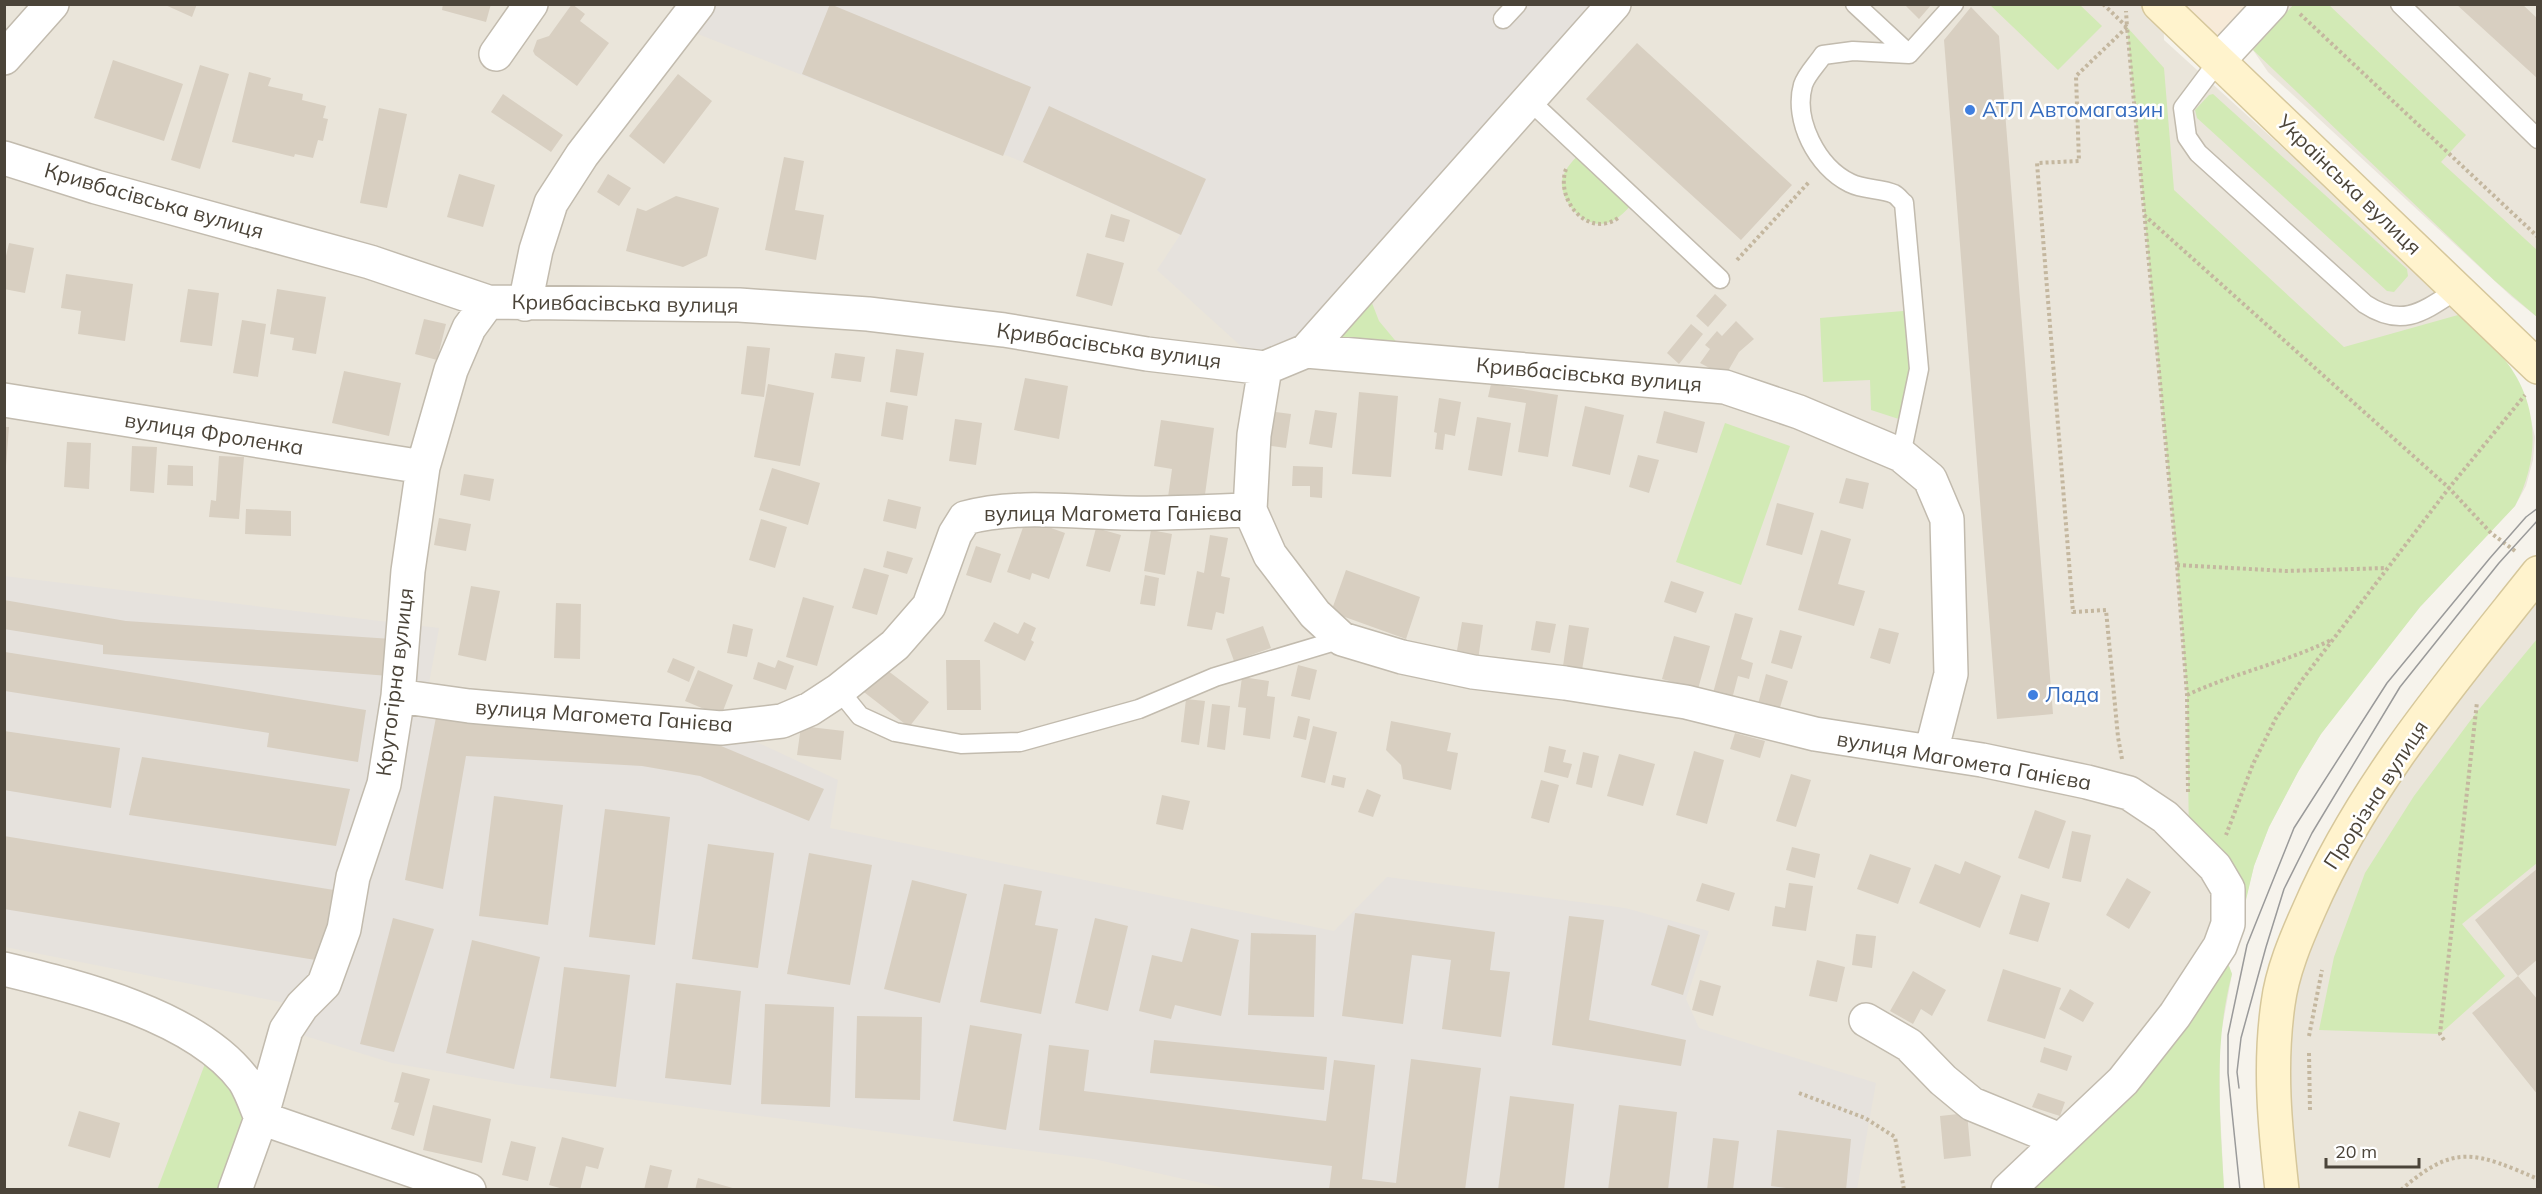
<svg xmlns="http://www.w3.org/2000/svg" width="2542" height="1194" viewBox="0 0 2542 1194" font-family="Mulish,sans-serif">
<rect width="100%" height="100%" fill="#f6f3ec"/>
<path fill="#eae5da" d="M 5,5 L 2159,5 L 2163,8 L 2164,40 L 2432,283 L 2458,315 L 2498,352 L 2509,366 L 2525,395 L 2535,437 L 2533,460 L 2526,486 L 2515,506 L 2420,607 L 2365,675 L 2321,734 L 2298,772 L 2269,827 L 2254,866 L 2229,966 L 2232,974 L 2220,1039 L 2220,1109 L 2224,1189 L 5,1190 Z
M 2271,5 L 2537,5 L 2537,317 L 2512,297 L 2268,72 L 2253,50 L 2240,38 Z
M 2537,573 L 2537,1189 L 2282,1190 L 2276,1136 L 2304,921 Z"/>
<path fill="#f7ead8" d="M 2159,5 L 2271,5 L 2219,60 Z"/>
<path fill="#e6e2dd" d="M 698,4 L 1614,5 L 1306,351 L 1265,368 L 1157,270 L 1180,235 L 1023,162 L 680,27 Z
M 4,576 L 439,628 L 429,683 L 714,722 L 838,780 L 830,828 L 1334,931 L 1387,877 L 1625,908 L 1709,931 L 1686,999 L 1699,1028 L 1876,1083 L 1857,1189 L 1229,1189 L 1094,1159 L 519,1085 L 392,1063 L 286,1030 L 301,1006 L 5,947 Z"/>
<path fill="#d2eab5" d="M 2294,4 L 2329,5 L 2466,135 L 2441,162 L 2537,250 L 2537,317 L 2495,281 L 2253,50 Z
M 1990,5 L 2080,5 L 2102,26 L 2058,70 Z
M 2127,27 L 2164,68 L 2174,190 L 2344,347 L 2458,315 C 2472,328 2487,339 2499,353 C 2539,397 2542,455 2515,506 L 2420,607 L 2321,734 L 2298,772 L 2269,827 L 2254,866 L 2242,917 L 2189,841 L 2187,695 L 2177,565 Z
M 2213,94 L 2407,269 L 2408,276 L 2394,292 L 2387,291 L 2197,118 L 2195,110 L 2209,95 Z
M 1583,150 L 1636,200 C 1627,209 1619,220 1607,223 C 1585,229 1560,202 1562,181 C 1564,168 1575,159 1583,150 Z
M 1365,285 L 1379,321 L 1399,345 L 1306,351 Z
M 1915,310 L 1908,422 L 1871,410 L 1870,380 L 1823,382 L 1820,318 Z
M 1725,423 L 1790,446 L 1741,585 L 1676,562 Z
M 2537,639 L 2537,863 L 2462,924 L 2505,976 L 2440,1034 L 2319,1030 L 2334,957 L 2365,873 L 2414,796 L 2476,713 Z
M 2213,960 L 2229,966 L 2232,974 C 2213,1045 2220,1117 2224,1189 L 2008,1190 Z
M 211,1048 L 261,1118 L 235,1189 L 157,1190 Z"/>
<path fill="#d8cfc1" d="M 163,4 L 197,4 L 192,17 Z
M 443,4 L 491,4 L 486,22 L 442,10 Z
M 572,4 L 585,14 L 580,21 L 609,43 L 577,86 L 535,55 L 533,51 L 537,40 L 549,36 Z
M 830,4 L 1031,87 L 1003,156 L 802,74 Z
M 1904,4 L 1932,4 L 1919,19 Z
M 2456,4 L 2522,4 L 2538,19 L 2538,79 Z
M 1971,7 L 1999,36 L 2053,714 L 1997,719 L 1944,40 Z
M 1637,43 L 1792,185 L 1741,240 L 1586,99 Z
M 113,60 L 183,84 L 164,141 L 94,118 Z
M 200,65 L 229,74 L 200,169 L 171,160 Z
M 249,72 L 271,78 L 268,86 L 303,94 L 302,100 L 326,106 L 323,118 L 328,119 L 323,141 L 318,140 L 313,158 L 295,154 L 294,157 L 232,142 Z
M 678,74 L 712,101 L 664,164 L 629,136 Z
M 503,94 L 563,135 L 551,152 L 491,112 Z
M 1049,106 L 1206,179 L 1181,235 L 1023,162 Z
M 379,108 L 407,114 L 387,208 L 360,203 Z
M 784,157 L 804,161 L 795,210 L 824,215 L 816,260 L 765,250 Z
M 459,174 L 495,185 L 483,227 L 447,217 Z
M 608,174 L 631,188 L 619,206 L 597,192 Z
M 676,196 L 719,208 L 707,256 L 683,267 L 626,251 L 637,208 L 646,211 Z
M 1111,214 L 1130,220 L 1124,242 L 1105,237 Z
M 9,243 L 34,248 L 25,293 L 4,289 L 4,255 L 6,256 Z
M 1087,253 L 1124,263 L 1112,306 L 1076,296 Z
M 66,274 L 133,284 L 125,341 L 78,334 L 81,311 L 61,308 Z
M 188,289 L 219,293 L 212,346 L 180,342 Z
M 277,289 L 326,297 L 316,354 L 292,350 L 294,338 L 270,334 Z
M 1715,294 L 1727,305 L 1708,327 L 1696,316 Z
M 424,319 L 446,324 L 437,360 L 415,354 Z
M 242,320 L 266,324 L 258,377 L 233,373 Z
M 1736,321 L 1754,339 L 1739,352 L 1725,376 L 1700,363 L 1710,349 L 1705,345 L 1717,331 L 1722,336 Z
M 1691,324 L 1703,334 L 1679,364 L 1667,353 Z
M 747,346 L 770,348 L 764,397 L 741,394 Z
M 896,349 L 924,353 L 917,396 L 890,392 Z
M 835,353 L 865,357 L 861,382 L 831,378 Z
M 344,371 L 401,383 L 389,436 L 332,423 Z
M 1025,378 L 1068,386 L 1059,439 L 1014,430 Z
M 768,384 L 814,393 L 800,466 L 754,457 Z
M 1491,384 L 1558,395 L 1548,457 L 1518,452 L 1526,403 L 1488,397 Z
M 1359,392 L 1398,396 L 1391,477 L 1352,474 Z
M 1439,398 L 1461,402 L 1455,436 L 1445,434 L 1443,450 L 1435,449 L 1437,433 L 1434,432 Z
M 886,402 L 908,406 L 903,440 L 881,436 Z
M 1585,406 L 1624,415 L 1610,475 L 1572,466 Z
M 1315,410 L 1337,413 L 1332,448 L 1309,444 Z
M 1269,411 L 1291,414 L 1286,448 L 1264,445 Z
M 1664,411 L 1705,422 L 1697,453 L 1656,443 Z
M 1477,417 L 1511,423 L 1502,476 L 1468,470 Z
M 955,419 L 982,423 L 976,465 L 949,461 Z
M 1161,420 L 1214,428 L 1204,502 L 1168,497 L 1172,469 L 1154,466 Z
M 4,427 L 9,427 L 6,466 L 4,466 Z
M 67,442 L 91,443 L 89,489 L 64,487 Z
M 132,446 L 157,447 L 154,493 L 130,491 Z
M 1638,455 L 1659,460 L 1649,493 L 1629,487 Z
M 219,456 L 244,457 L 239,519 L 209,517 L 211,500 L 216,501 Z
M 168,465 L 193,466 L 193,486 L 167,485 Z
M 1293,466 L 1323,467 L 1322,498 L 1310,497 L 1310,486 L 1292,486 Z
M 772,468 L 820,483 L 808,525 L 759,510 Z
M 464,474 L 494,479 L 490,501 L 460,495 Z
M 1846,478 L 1869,483 L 1863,509 L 1839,503 Z
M 888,499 L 921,507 L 916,529 L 883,521 Z
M 1777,503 L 1814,513 L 1802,555 L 1766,545 Z
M 246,509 L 291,511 L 291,536 L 245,534 Z
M 439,518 L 471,524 L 466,551 L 434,545 Z
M 761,519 L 787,527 L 775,568 L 749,560 Z
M 1026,519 L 1065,533 L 1049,579 L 1032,573 L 1030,580 L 1007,572 Z
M 1096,528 L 1121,535 L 1110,572 L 1086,566 Z
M 1151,530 L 1172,534 L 1165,575 L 1144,571 Z
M 1821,530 L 1851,539 L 1838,584 L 1865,591 L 1854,626 L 1798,610 Z
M 1210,535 L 1228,538 L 1221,576 L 1230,578 L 1224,614 L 1216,612 L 1212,630 L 1187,626 L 1197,571 L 1204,573 Z
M 976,546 L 1001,554 L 991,583 L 966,575 Z
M 887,551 L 913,558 L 907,574 L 883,567 Z
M 864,568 L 889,575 L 877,615 L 852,608 Z
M 1346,570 L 1420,597 L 1406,639 L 1331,612 Z
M 1145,575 L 1159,578 L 1155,606 L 1140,604 Z
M 1671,581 L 1704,592 L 1696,613 L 1664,602 Z
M 471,586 L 500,591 L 486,661 L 458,655 Z
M 803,597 L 834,606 L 817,666 L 786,657 Z
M 4,600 L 126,621 L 392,639 L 389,676 L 103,654 L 103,645 L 4,629 Z
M 556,603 L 581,604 L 580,659 L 554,658 Z
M 1735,613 L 1753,618 L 1741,659 L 1753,663 L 1749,679 L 1738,676 L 1732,699 L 1713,693 Z
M 1536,621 L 1556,624 L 1550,653 L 1531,650 Z
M 994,622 L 1018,634 L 1024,622 L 1036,628 L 1031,640 L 1034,642 L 1025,661 L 984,641 Z
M 1462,622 L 1483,625 L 1478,660 L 1456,656 Z
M 733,624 L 753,629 L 747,657 L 727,653 Z
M 1569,625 L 1589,628 L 1582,670 L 1563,666 Z
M 1263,626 L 1271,648 L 1234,661 L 1226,639 Z
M 1879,628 L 1899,633 L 1890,664 L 1870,658 Z
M 1780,630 L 1802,636 L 1792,669 L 1771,663 Z
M 1674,636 L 1710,646 L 1698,689 L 1662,679 Z
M 5,652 L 366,710 L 358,762 L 267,747 L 269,733 L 5,691 Z
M 673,658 L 695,667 L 689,682 L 667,672 Z
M 778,660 L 794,666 L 786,690 L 753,679 L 758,662 L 775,668 Z
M 946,660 L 980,660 L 981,710 L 947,710 Z
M 879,664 L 929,702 L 909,727 L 860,689 Z
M 1298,665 L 1317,670 L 1310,700 L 1291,696 Z
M 698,670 L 733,685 L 721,716 L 685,701 Z
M 1766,674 L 1788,681 L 1778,714 L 1757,708 Z
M 1242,677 L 1269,681 L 1267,696 L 1275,697 L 1270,739 L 1243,735 L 1246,708 L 1238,707 Z
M 1186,699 L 1205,701 L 1199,745 L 1181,742 Z
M 1212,704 L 1230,706 L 1225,750 L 1207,747 Z
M 437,712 L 714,743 L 824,789 L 809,821 L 700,776 L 642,766 L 466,756 L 443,889 L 405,880 Z
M 1298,716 L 1310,719 L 1306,740 L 1293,737 Z
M 1391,721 L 1451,733 L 1447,751 L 1458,753 L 1451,790 L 1403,779 L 1401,765 L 1386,750 Z
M 801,726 L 844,731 L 841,760 L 797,755 Z
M 1313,726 L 1337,732 L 1325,783 L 1301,777 Z
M 4,731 L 120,748 L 111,808 L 4,790 Z
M 1735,733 L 1765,741 L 1760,758 L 1730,749 Z
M 1549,746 L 1566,750 L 1563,762 L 1572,764 L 1568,778 L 1544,772 Z
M 1694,751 L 1724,760 L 1707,824 L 1676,815 Z
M 1583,752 L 1599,756 L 1592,788 L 1576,784 Z
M 1619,754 L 1655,764 L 1643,806 L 1607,796 Z
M 142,757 L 350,789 L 336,846 L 129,815 Z
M 1791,774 L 1811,780 L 1796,827 L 1776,821 Z
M 1333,775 L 1346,778 L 1344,788 L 1331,785 Z
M 1541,780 L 1559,785 L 1549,823 L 1531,818 Z
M 1367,789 L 1381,795 L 1373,817 L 1358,812 Z
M 1162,795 L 1190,801 L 1183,830 L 1156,824 Z
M 494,796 L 563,805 L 548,925 L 479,916 Z
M 605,809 L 670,817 L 655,945 L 589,937 Z
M 2035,810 L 2066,821 L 2049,869 L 2018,858 Z
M 2072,831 L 2091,835 L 2081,882 L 2062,878 Z
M 4,836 L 334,890 L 322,961 L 4,909 Z
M 708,844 L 774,853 L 758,968 L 692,959 Z
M 1792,847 L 1820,854 L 1815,878 L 1786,870 Z
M 809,853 L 872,865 L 850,985 L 787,974 Z
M 1870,854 L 1911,868 L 1898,904 L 1857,889 Z
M 1965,861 L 2001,876 L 1980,928 L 1919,903 L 1935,864 L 1960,874 Z
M 2538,868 L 2538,959 L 2518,976 L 2475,920 Z
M 2127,878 L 2151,892 L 2129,929 L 2106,915 Z
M 912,880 L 967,894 L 940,1003 L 884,989 Z
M 1702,883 L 1735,893 L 1729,911 L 1696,901 Z
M 1789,883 L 1813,886 L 1806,931 L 1772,926 L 1775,906 L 1785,908 Z
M 1004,884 L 1042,891 L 1035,925 L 1058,929 L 1041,1014 L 980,1002 Z
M 2021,894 L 2050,903 L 2038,942 L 2009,934 Z
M 1355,913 L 1495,932 L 1490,970 L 1510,972 L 1501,1037 L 1442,1029 L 1451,960 L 1412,955 L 1403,1024 L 1342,1016 Z
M 1569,916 L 1604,920 L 1589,1020 L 1686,1040 L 1681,1066 L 1552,1045 Z
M 393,918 L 434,929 L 394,1052 L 360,1044 Z
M 1095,918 L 1128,926 L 1108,1011 L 1075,1003 Z
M 1668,925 L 1700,935 L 1683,995 L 1651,985 Z
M 1191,928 L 1239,940 L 1221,1016 L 1175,1005 L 1171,1019 L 1139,1011 L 1152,955 L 1182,962 Z
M 1251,933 L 1316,935 L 1314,1017 L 1248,1015 Z
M 1856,934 L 1876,936 L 1872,968 L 1852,965 Z
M 472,940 L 540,957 L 514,1069 L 446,1053 Z
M 1817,960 L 1845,967 L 1837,1002 L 1809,996 Z
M 564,967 L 630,975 L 616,1087 L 550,1078 Z
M 2003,969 L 2061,988 L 2045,1039 L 1987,1021 Z
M 1913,971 L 1946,990 L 1932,1016 L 1921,1009 L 1913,1024 L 1890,1011 Z
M 2518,976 L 2538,1000 L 2538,1095 L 2472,1013 Z
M 1700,980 L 1721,986 L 1713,1016 L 1692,1010 Z
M 676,983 L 741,991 L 731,1085 L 665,1078 Z
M 2070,989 L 2094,1003 L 2083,1022 L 2059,1009 Z
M 765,1004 L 834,1007 L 830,1107 L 761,1104 Z
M 857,1016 L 922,1017 L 920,1100 L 855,1098 Z
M 970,1025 L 1022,1034 L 1006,1130 L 953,1121 Z
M 1154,1040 L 1327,1057 L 1324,1090 L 1150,1073 Z
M 1049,1045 L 1089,1050 L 1084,1091 L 1326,1121 L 1334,1060 L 1375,1065 L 1362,1179 L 1396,1183 L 1411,1059 L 1481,1068 L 1465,1190 L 1329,1190 L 1332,1166 L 1039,1130 Z
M 2044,1047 L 2072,1056 L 2067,1071 L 2040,1062 Z
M 402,1072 L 430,1079 L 414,1136 L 391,1129 L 399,1103 L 394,1102 Z
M 2038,1093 L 2065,1102 L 2060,1116 L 2032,1107 Z
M 1510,1096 L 1574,1104 L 1564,1190 L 1498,1190 Z
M 433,1105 L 491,1119 L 482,1163 L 423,1150 Z
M 1619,1105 L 1677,1112 L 1668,1190 L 1608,1190 Z
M 79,1111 L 120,1123 L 110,1158 L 68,1146 Z
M 1967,1113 L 1971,1156 L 1944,1159 L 1940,1116 Z
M 1777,1130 L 1851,1139 L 1846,1190 L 1803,1190 L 1771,1186 Z
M 562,1137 L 604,1148 L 598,1169 L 586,1166 L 580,1190 L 567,1190 L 549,1185 Z
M 1713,1138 L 1739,1141 L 1733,1190 L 1707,1190 Z
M 511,1141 L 536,1147 L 528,1181 L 502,1175 Z
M 650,1165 L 672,1170 L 667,1190 L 644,1190 Z
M 698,1178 L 736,1189 L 736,1190 L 695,1190 Z"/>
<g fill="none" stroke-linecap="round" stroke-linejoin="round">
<defs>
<path id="lane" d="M 1855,4 L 1909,54 L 1954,4
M 2400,4 L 2538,139
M 1503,19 L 1517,4
M 2219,60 L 2183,108 L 2187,137 L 2198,153 L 2365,304 C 2403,329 2424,311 2458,289
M 1529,100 L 1720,279
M 1901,455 L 1919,369 L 1904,203 C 1901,201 1898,196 1894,194 C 1881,188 1864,190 1850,183 C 1817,167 1793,120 1803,85 C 1806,75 1817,64 1823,55 L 1853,51 L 1909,54
M 839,690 L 860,716 L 895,732 L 961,744 L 1020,742 L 1139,709 L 1215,677 L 1342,639"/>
<path id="street" d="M 496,54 L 531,4
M 4,58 L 52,4
M 2219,60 L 2271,4
M 4,158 L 96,187 L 370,262 L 488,302 L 739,305 L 868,314 L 1004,330 L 1147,354 L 1265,368 L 1306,351 L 1725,387 L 1799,412 L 1901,455 L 1930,479 L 1947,519 L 1951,674 L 1931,752
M 525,304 L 536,250 L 551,203 L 582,155 L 698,4
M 1306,351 L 1614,4
M 4,400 L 423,467
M 1250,510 L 1254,435 L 1265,368
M 398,696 L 469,706 L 721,728 L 782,721 L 810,709 L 839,690 L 895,645 L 929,606 L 955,534 L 965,518 C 1015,504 1073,512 1125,513 C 1167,514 1208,511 1250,510 L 1270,555 L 1315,614 L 1342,639 L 1402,657 L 1473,672 L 1565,683 L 1686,702 L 1815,734 L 1982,760 L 2087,782 L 2129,793 L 2165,817 L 2215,867 L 2228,889 L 2228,924 L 2220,946 L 2175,1015 L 2123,1081 L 2008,1190
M 4,969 C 79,987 196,1016 244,1080 C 251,1091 256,1106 261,1118 L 469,1190
M 1866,1020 L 1909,1045 L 1943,1080 L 1972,1104 L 2060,1140
M 235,1190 L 261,1118 L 286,1030 L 302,1006 L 324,984 L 344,929 L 353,877 L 384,784 L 398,696 L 408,571 L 423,467 L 451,370 L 469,328 L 488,302"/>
<path id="secondary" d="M 2159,4 L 2538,367
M 2282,1190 C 2275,1127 2269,1067 2278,1004 C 2282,972 2296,939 2309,910 C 2363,785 2454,679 2538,573"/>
</defs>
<use href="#lane" stroke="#c2bbae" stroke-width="21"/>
<use href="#street" stroke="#c2bbae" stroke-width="36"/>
<use href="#secondary" stroke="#d6c79b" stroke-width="36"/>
<path stroke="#c4b79f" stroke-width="4" stroke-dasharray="3 3" stroke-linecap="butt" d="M 2103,4 L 2127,27 L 2177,565 L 2187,695 L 2188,795
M 2300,14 L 2538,237
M 1566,169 C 1555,200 1588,239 1618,218
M 2144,215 L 2449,488 L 2302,680 L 2276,718 L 2253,764 L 2226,835
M 1737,260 L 1809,182
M 2515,551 L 2491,533 L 2449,488 L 2525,395
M 2177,565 L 2286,571 L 2387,568
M 2187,695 C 2234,673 2284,663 2331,640
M 2122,759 L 2118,737 L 2106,610 L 2073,612 L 2037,163 L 2079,161 L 2076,76 L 2127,27 L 2126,11
M 2309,1036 L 2322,970
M 2444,1040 L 2440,1034 L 2477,702
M 2309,1053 L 2310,1111
M 1799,1093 L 1865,1118 L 1895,1137 L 1904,1190
M 2401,1190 C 2455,1142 2477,1153 2538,1179"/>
<use href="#lane" stroke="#fff" stroke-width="18"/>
<use href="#street" stroke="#fff" stroke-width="33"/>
<use href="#secondary" stroke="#fff3cd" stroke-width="33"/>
<path stroke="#9a9a9a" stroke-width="1.5" d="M 2239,1088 L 2237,1072 L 2241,1038 L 2266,947 L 2284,889 L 2312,833 L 2400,687 L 2499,563 L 2538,520
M 2240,1190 L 2228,1073 L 2228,1035 L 2247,945 L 2294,828 L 2387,683 L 2490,558 L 2526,517 L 2538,508"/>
</g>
<g fill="#3f7fe0" stroke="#fff" stroke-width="2">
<circle cx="1970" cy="110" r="6"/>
<circle cx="2033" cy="695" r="6"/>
</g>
<g text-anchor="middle" stroke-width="5" stroke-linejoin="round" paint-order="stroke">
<g font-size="21" fill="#366cbe" stroke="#fff" text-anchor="start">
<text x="1982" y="117">АТЛ Автомагазин</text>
<text x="2045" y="702">Лада</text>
</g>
<g font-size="21" fill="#4b4439" stroke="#fff">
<text transform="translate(2349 185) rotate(44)" y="7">Українська вулиця</text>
<text transform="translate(154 201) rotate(16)" y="7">Кривбасівська вулиця</text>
<text transform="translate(625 304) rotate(1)" y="7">Кривбасівська вулиця</text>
<text transform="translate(1109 346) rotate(8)" y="7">Кривбасівська вулиця</text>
<text transform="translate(1589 375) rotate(5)" y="7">Кривбасівська вулиця</text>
<text transform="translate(214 434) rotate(9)" y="7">вулиця Фроленка</text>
<text x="1113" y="521">вулиця Магомета Ганієва</text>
<text transform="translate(395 682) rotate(-83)" y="7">Крутогірна вулиця</text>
<text transform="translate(604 716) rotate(4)" y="7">вулиця Магомета Ганієва</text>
<text transform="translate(1964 761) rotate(10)" y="7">вулиця Магомета Ганієва</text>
<text transform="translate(2376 795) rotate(-57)" y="7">Прорізна вулиця</text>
</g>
</g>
<rect width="2542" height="1194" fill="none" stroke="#4b4439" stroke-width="12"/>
<path d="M2326 1158v9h93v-9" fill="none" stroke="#4b4439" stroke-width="3"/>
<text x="2335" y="1158" font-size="18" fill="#4b4439" stroke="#ffffff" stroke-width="4.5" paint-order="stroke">20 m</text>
</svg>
